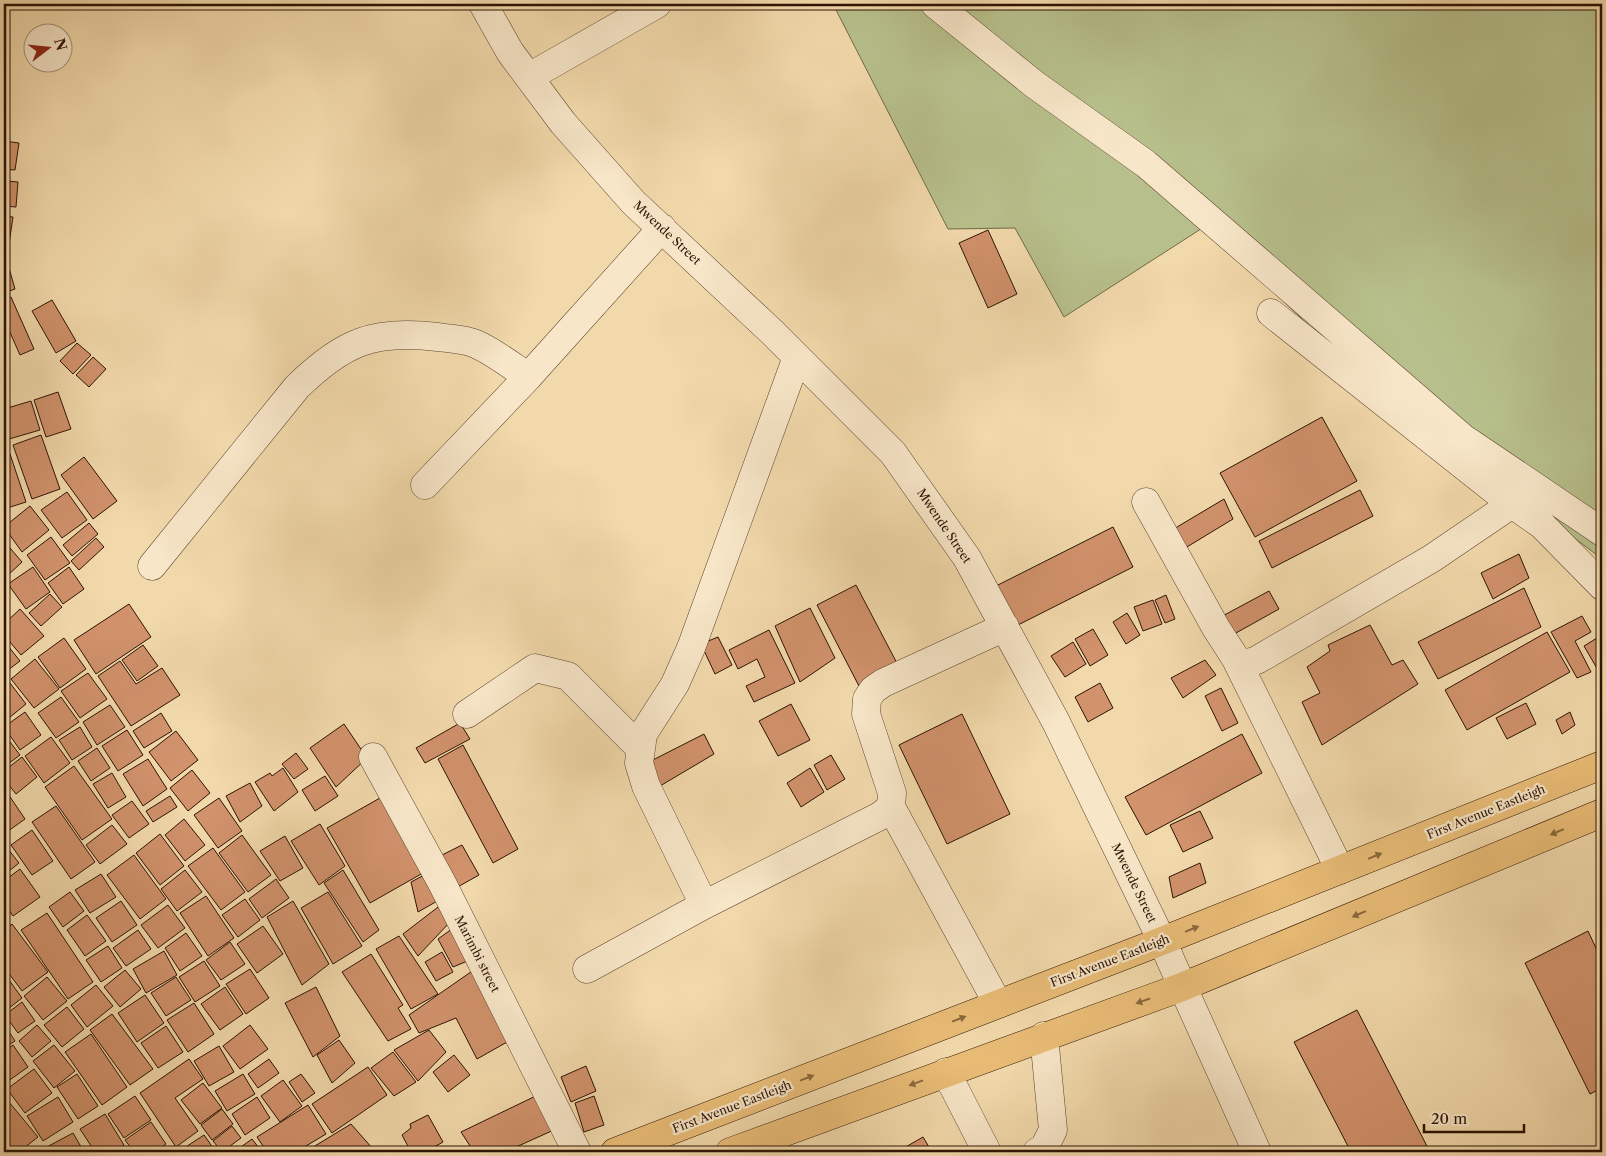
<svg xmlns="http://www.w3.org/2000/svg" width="1606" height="1156" viewBox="0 0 1606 1156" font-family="'Libre Caslon Text',serif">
<rect width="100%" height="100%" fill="#f2d9ab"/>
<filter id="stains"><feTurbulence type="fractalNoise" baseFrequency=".004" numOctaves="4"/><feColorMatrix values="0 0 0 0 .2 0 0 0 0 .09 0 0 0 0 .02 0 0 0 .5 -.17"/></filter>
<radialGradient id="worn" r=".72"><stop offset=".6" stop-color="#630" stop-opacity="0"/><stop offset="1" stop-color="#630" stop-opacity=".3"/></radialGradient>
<path fill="#b7c08c" stroke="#726a48" d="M 833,4 L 1602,4 L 1602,559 L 1365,378 L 1204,227 L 1064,317 L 1015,228 L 948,229 Z"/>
<path fill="#d1926c" stroke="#2c1304" d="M 4,37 L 9,37 L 8,67 L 4,67 Z
M 4,141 L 19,143 L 15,170 L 4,169 Z
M 6,181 L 18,182 L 16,207 L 4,206 Z
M 4,216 L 13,217 L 6,264 L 4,264 Z
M 988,230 L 1017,294 L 988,308 L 959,243 Z
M 9,268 L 15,289 L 4,293 L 4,269 Z
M 11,297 L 34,349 L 20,355 L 4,319 L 4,300 Z
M 52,300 L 76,341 L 56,353 L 32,311 Z
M 77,343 L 91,355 L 73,374 L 60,361 Z
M 93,357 L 106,369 L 89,387 L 76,375 Z
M 58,392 L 71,429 L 46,437 L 34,400 Z
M 31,401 L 40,430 L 9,439 L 4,421 L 4,409 Z
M 1322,417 L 1357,481 L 1255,537 L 1220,473 Z
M 41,435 L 60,489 L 32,499 L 13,445 Z
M 9,451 L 26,502 L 4,509 L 4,453 Z
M 84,457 L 117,501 L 93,519 L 61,475 Z
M 1360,490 L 1373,516 L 1272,568 L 1259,541 Z
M 67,492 L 87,520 L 62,538 L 41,510 Z
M 1224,499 L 1233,519 L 1177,553 L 1167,533 Z
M 30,506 L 49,530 L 22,552 L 4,527 Z
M 89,523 L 98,534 L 72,556 L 63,545 Z
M 1113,527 L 1133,567 L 1014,627 L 994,587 Z
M 51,537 L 70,563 L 45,580 L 27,555 Z
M 96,538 L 104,547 L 79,570 L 71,561 Z
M 4,541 L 22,562 L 7,576 L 4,572 Z
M 1519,554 L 1529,578 L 1493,599 L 1481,573 Z
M 33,567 L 50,592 L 26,609 L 8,584 Z
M 69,567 L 84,589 L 63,604 L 48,583 Z
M 856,585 L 899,667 L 860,688 L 817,605 Z
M 1524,588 L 1541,627 L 1438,679 L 1418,642 Z
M 1269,591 L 1279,609 L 1227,638 L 1217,619 Z
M 50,594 L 62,607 L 41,626 L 29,613 Z
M 1166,595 L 1175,619 L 1165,623 L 1155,600 Z
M 1153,600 L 1162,624 L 1143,631 L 1134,607 Z
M 129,604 L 151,637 L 96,674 L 74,640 Z
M 810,608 L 835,658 L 800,682 L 775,626 Z
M 20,609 L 44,636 L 21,655 L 4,635 L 4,624 Z
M 1127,613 L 1140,635 L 1126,644 L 1113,622 Z
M 1582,616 L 1591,632 L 1575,641 L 1591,672 L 1577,678 L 1551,632 Z
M 1370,625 L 1392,665 L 1403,660 L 1418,684 L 1322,745 L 1302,702 L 1320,693 L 1307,667 L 1330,651 L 1328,645 Z
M 1093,629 L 1108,655 L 1090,666 L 1075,639 Z
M 769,630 L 795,683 L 754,702 L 746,686 L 765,677 L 757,659 L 738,669 L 729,650 Z
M 1547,632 L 1570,672 L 1467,730 L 1445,690 Z
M 1602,635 L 1602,677 L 1584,646 Z
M 718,637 L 732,665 L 715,674 L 701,644 Z
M 64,638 L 86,669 L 60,688 L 38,657 Z
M 4,641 L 20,661 L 4,673 Z
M 1073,642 L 1086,664 L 1065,677 L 1051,656 Z
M 143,645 L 158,666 L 137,681 L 122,660 Z
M 35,659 L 59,689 L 34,708 L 11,679 Z
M 1205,660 L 1216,675 L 1183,698 L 1171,678 Z
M 120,661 L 136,684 L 162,668 L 180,695 L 131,726 L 98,676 Z
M 88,673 L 107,699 L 80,718 L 61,691 Z
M 10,683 L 26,704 L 4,722 L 4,688 Z
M 1100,683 L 1113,708 L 1088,722 L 1075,697 Z
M 1221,688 L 1238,723 L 1222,731 L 1205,696 Z
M 61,697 L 79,722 L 56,738 L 38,713 Z
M 1526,703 L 1536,724 L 1507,739 L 1496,718 Z
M 791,704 L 810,740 L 778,756 L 759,721 Z
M 110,705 L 125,727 L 97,745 L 83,722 Z
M 25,712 L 41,735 L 20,750 L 4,727 Z
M 1570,712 L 1575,725 L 1562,734 L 1556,720 Z
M 161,713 L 172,731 L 144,748 L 133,731 Z
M 962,714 L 1010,814 L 947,844 L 899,745 Z
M 460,723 L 470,739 L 425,763 L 416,748 Z
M 344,724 L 367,758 L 336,787 L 310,748 Z
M 80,727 L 92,747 L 72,760 L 59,740 Z
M 127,730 L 143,755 L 118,771 L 102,746 Z
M 176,731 L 198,760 L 171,781 L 149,752 Z
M 4,734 L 20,755 L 4,767 Z
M 704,734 L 714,754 L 655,789 L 643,765 Z
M 1242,734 L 1262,773 L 1146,835 L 1125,797 Z
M 51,737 L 70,763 L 44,783 L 25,756 Z
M 463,745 L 518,849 L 493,863 L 438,759 Z
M 97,748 L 110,768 L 91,781 L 78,761 Z
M 296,753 L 308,769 L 294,779 L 282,764 Z
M 831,755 L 845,779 L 827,790 L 814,765 Z
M 22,757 L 37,777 L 16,794 L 4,779 L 4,771 Z
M 148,759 L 167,789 L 143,806 L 123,774 Z
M 74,766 L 112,819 L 82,840 L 45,787 Z
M 283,768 L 298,792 L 274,811 L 255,782 L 270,773 L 272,776 Z
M 810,768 L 824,792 L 801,807 L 787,783 Z
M 192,770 L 210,793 L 188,811 L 170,788 Z
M 112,773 L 126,797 L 108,808 L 93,784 Z
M 325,776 L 338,796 L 315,811 L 302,790 Z
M 250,783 L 262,806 L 240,822 L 226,796 Z
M 4,788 L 25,819 L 4,834 Z
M 387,794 L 430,869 L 370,903 L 327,828 Z
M 170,796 L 177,807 L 153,822 L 146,811 Z
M 219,798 L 242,831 L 218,848 L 194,815 Z
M 132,801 L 149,824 L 129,838 L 112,815 Z
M 56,806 L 95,862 L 71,879 L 32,822 Z
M 1200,811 L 1213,838 L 1183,852 L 1170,825 Z
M 184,819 L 205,845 L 185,861 L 165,835 Z
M 320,824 L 345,866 L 319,885 L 291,841 Z
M 112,825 L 127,844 L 100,864 L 86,845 Z
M 32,830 L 53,861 L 32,875 L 11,845 Z
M 160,834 L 184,866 L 160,885 L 136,853 Z
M 242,835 L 271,875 L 248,892 L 219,853 Z
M 285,836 L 303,868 L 280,881 L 260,851 Z
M 4,844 L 19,863 L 4,875 Z
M 462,845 L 479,875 L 454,889 L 438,857 Z
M 213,848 L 245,892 L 221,910 L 188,866 Z
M 134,855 L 166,899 L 140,919 L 107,875 Z
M 1200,863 L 1206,883 L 1173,898 L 1169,877 Z
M 20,869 L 40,897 L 13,916 L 4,902 L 4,881 Z
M 185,870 L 202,892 L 177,911 L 161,889 Z
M 343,870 L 379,930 L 363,942 L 324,883 Z
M 428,873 L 439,900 L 418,912 L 411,882 Z
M 101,874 L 116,897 L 90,913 L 75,890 Z
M 276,879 L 289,898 L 262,918 L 249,899 Z
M 70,892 L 84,911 L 63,927 L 49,907 Z
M 328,892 L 362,946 L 333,964 L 301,908 Z
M 206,896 L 234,938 L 208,956 L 180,913 Z
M 245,899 L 260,920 L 238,937 L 222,915 Z
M 121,901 L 137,925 L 112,942 L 96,918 Z
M 293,901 L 329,964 L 302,985 L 267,917 Z
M 442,904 L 451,921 L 418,956 L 403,934 Z
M 168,905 L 185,928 L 158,948 L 141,925 Z
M 47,913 L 93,982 L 68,999 L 21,930 Z
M 87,915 L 106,941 L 85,956 L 67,930 Z
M 12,924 L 48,972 L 22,991 L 4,967 L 4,931 Z
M 263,926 L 283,954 L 257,973 L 237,944 Z
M 456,926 L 470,960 L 453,967 L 438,939 Z
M 138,930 L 151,949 L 126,966 L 113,948 Z
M 1588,931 L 1602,961 L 1602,1088 L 1590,1094 L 1525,963 Z
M 186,933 L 202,956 L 180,971 L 165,948 Z
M 399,936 L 438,994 L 411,1009 L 376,949 Z
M 230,942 L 245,964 L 221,980 L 206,960 Z
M 108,946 L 122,968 L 101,982 L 86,960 Z
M 164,951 L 177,975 L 146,993 L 133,969 Z
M 442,952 L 453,972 L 436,981 L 425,962 Z
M 371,954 L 403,1005 L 398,1008 L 411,1029 L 388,1041 L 342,972 Z
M 204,961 L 220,986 L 195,1002 L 179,977 Z
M 478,967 L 516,1037 L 477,1059 L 456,1018 L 419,1033 L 409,1015 Z
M 250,969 L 269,998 L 246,1014 L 226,984 Z
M 125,970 L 141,989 L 120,1007 L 104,987 Z
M 4,973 L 22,998 L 4,1012 Z
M 47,977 L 67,1001 L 43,1020 L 24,996 Z
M 176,977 L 191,1000 L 166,1016 L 151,993 Z
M 96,985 L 113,1006 L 87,1027 L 71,1005 Z
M 225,987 L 243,1014 L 220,1030 L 201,1004 Z
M 316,987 L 340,1036 L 313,1057 L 285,1003 Z
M 145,995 L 164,1023 L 137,1042 L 118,1013 Z
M 22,1002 L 35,1021 L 18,1033 L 5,1015 Z
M 194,1003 L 214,1034 L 188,1052 L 167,1020 Z
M 67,1007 L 84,1029 L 62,1047 L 44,1025 Z
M 1357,1010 L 1430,1152 L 1351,1152 L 1294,1042 Z
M 112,1014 L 153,1069 L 130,1085 L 90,1030 Z
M 4,1024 L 15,1041 L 4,1048 Z
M 37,1025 L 51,1041 L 32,1057 L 19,1041 Z
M 250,1025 L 268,1049 L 240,1069 L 223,1046 Z
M 166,1026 L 183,1052 L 158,1068 L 141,1043 Z
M 429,1030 L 446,1052 L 418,1081 L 394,1050 Z
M 91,1034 L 127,1087 L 102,1105 L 65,1052 Z
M 339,1040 L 355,1063 L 332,1083 L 317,1055 Z
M 13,1045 L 28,1067 L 4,1084 L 4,1052 Z
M 54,1045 L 75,1071 L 54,1088 L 33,1061 Z
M 219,1046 L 234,1072 L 209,1086 L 194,1061 Z
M 393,1052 L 416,1082 L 394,1096 L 371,1068 Z
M 454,1055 L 470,1075 L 448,1092 L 433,1072 Z
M 189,1059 L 203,1079 L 175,1098 L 198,1131 L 176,1147 L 140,1093 Z
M 269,1059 L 279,1073 L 258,1088 L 248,1074 Z
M 586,1066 L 596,1091 L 571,1102 L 561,1077 Z
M 368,1067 L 387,1095 L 332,1133 L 312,1104 Z
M 34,1069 L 52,1093 L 25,1113 L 7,1089 Z
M 77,1074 L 98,1106 L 78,1119 L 57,1087 Z
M 243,1074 L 255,1094 L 227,1111 L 215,1091 Z
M 301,1074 L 315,1093 L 302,1102 L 289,1082 Z
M 283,1080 L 302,1106 L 280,1122 L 261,1096 Z
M 203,1083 L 222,1108 L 200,1124 L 181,1100 Z
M 544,1092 L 556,1129 L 505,1152 L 474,1152 L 461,1132 Z
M 4,1096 L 38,1137 L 19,1152 L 12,1152 L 4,1142 Z
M 135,1096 L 151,1120 L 124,1138 L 108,1114 Z
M 594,1096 L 604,1125 L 584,1132 L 575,1103 Z
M 58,1097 L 73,1122 L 43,1141 L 27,1116 Z
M 257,1097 L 270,1118 L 245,1135 L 232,1114 Z
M 308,1105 L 326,1134 L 296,1152 L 267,1152 L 257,1137 Z
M 222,1109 L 233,1124 L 212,1140 L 201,1125 Z
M 105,1114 L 124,1145 L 113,1152 L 95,1152 L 80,1129 Z
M 428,1115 L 443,1142 L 425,1152 L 411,1152 L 402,1135 L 411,1128 L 410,1124 Z
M 151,1122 L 166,1144 L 155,1152 L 134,1152 L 125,1140 Z
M 351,1124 L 373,1149 L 369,1152 L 305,1152 Z
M 232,1126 L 241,1138 L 222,1152 L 213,1141 Z
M 73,1133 L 84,1152 L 45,1152 L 43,1149 Z
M 204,1135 L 216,1152 L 178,1152 Z
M 923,1137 L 932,1152 L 897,1152 Z
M 252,1139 L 262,1152 L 234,1152 Z
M 126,1146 L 130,1152 L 116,1152 Z"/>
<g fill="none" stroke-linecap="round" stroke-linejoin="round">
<defs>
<path id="minor" d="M 483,4 L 510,52 L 563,123 L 633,202 L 773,333 L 893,453 L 967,558 L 1056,722 L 1162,941 L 1257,1152
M 935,4 L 1034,84 L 1146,164 L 1463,438 L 1602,532
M 529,77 L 657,4
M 1271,313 L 1512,504
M 425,485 L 528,377 L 662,228
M 1146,502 L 1216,628 L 1236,659 C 1244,664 1249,663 1257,660 L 1431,559 L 1512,504 L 1542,525 L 1602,586
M 152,566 L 297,387 C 343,342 374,329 438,337 C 451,339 465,339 476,344 C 494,352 512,366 528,377
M 1236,659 L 1340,870
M 467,714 L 535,668 L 568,676 L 641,749
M 373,757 L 442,883 L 577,1152
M 891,807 L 998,1004
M 704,905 L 880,816 L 891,807 L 892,793 L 866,714 L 867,699 L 873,690 L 883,683 L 1005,627
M 587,969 L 704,905 L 646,786 L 639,763 L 643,734 L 675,684 L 691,648 L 797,357
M 946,1072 L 987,1152
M 1037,1152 L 1044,1148 L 1053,1130 L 1044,1036"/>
<path id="major" d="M 615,1152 L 1162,941 L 1602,765
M 730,1152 L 1182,987 L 1602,813"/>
</defs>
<use href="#minor" stroke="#5e442e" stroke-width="29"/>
<use href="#major" stroke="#2c1304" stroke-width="29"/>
<use href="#minor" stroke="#f7e6c8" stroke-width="28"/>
<use href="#major" stroke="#e9bc76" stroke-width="28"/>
</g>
<defs><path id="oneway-solid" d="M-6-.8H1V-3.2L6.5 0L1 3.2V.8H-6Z" transform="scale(1.25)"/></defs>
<g fill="#8a683d">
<use href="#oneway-solid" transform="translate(1557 832) rotate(157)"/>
<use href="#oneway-solid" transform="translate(1375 856) rotate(-22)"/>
<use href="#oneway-solid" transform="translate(1359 914) rotate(157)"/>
<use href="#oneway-solid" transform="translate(1192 929) rotate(-22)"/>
<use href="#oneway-solid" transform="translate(1143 1001) rotate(161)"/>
<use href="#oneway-solid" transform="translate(959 1019) rotate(-21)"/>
<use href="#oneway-solid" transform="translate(807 1078) rotate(-21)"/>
<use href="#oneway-solid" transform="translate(916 1083) rotate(160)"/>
</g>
<g text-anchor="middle" stroke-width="4.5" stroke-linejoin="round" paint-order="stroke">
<g font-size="12" fill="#2c1304" stroke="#f7e6c8">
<text transform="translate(667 233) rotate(43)" y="4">Mwende Street</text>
<text transform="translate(944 526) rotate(56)" y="4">Mwende Street</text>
<text transform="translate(1486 812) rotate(-22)" y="4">First Avenue Eastleigh</text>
<text transform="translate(1134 883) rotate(64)" y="4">Mwende Street</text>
<text transform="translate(477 954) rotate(63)" y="4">Marimbi street</text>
<text transform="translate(1110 961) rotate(-21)" y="4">First Avenue Eastleigh</text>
<text transform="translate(732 1107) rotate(-21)" y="4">First Avenue Eastleigh</text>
</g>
</g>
<rect width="1606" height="1156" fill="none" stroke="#f2d9ab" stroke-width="20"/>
<rect x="5" y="5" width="1596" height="1146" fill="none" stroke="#2c1304" stroke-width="2.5"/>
<rect x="10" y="10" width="1586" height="1136" fill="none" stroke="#2c1304"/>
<g transform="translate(48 48) rotate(74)"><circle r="24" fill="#f7e6c8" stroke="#a6927a"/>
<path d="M0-4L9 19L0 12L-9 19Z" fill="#8f2418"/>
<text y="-8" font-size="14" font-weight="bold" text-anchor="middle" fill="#2c1304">N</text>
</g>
<path d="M1424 1124v8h100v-8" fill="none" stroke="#2c1304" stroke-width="2.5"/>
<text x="1431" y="1124" font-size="15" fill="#2c1304" stroke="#f7e6c8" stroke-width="4" paint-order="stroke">20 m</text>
<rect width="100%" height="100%" filter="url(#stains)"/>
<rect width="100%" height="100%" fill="url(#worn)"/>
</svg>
